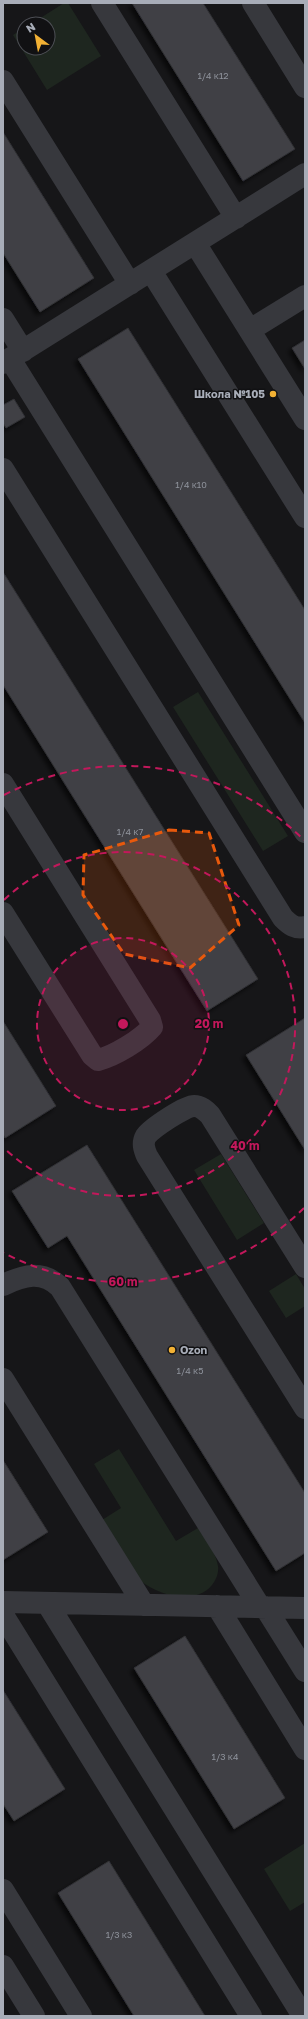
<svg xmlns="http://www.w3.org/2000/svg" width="308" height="2019" viewBox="0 0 308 2019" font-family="'Golos Text',sans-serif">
<defs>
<filter id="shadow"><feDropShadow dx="-3.5" dy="3.5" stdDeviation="2" flood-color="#0009"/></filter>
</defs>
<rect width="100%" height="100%" fill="#161618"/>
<path fill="#1e261f" d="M 64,3 L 68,3 L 101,56 L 47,90 L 13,35 L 24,28 L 24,48 L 48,48 L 48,24 L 31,24 Z
M 198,692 L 288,836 L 263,851 L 173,707 Z
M 221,1154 L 264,1223 L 237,1240 L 194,1170 Z
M 296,1274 L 305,1289 L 305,1306 L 286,1318 L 269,1291 Z
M 119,1449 L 176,1541 L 198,1528 C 205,1539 216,1552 218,1566 C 219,1573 216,1580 212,1585 C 195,1606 159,1595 142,1582 C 133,1575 110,1532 102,1520 L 121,1508 L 94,1464 Z
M 305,1843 L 305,1902 L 290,1911 L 264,1869 Z"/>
<path fill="#404145" stroke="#303034" filter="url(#shadow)" d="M 132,3 L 203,3 L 295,149 L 243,181 Z
M 3,132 L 94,278 L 40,312 L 3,253 Z
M 128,328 L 305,610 L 305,723 L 78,359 Z
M 305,340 L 305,369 L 292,348 Z
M 14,399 L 25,417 L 6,428 L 3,423 L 3,405 Z
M 3,572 L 258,979 L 207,1011 L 3,685 Z
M 305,1018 L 305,1150 L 246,1055 Z
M 3,1021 L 56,1106 L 5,1138 L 3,1134 Z
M 87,1145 L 305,1493 L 305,1553 L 276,1571 L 67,1236 L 48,1248 L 12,1191 Z
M 3,1460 L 48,1532 L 3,1560 Z
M 185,1636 L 285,1798 L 234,1829 L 134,1668 Z
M 3,1690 L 65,1789 L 14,1821 L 3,1804 Z
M 109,1861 L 205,2016 L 134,2016 L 58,1893 Z"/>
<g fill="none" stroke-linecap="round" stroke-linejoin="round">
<path stroke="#37383d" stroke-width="22" d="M 102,3 L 236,218
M 253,3 L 305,87
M 3,81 L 130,284
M 195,243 L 305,419
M 151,271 L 305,517
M 3,319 L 23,351
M 250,330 L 305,296
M 10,359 L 305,832
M 3,363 L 305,174
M 3,469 L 283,918 C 290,925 295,929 305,927
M 3,784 L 150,1020 L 152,1027 C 141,1040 114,1056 98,1060 L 92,1055 L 3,913
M 305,1267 L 210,1115 C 206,1111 201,1106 194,1106 C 185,1106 152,1128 146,1136 C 142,1143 144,1149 147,1156 L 305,1408
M 3,1285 C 24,1275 42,1270 60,1287 L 260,1607
M 3,1379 L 144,1605
M 3,1602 L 305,1608
M 47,1603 L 303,2016
M 217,1606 L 305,1749
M 265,1607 L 305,1671
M 3,1615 L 251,2016
M 3,1890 L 81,2016
M 3,1966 L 34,2016"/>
</g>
<path fill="#e8590c" fill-opacity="0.2" stroke="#e8590c" stroke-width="3" stroke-dasharray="8 5" stroke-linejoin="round" d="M 169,830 L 209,833 L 239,925 L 190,968 L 124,954 L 83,895 L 84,855 Z"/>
<circle cx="123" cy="1024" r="86" fill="#c2185b" fill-opacity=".12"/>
<g fill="none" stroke="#c2185b" stroke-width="2" stroke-dasharray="7 5">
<circle cx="123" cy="1024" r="86"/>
<path d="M4 900A172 172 0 1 1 4 1148"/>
<path d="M304 1208A258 258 0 0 1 4 1253M4 795A258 258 0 0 1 304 840"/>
</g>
<g fill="#f2b134" stroke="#111113" stroke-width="1.5">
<circle cx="273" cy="394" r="4"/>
<circle cx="172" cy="1350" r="4"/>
</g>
<g text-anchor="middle" stroke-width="3" stroke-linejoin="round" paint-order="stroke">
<g font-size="9" fill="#8e929b">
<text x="213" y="79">1/4 к12</text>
<text x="191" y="488">1/4 к10</text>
<text x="130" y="835">1/4 к7</text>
<text x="190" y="1374">1/4 к5</text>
<text x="225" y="1760">1/3 к4</text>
<text x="119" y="1938">1/3 к3</text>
</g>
<g font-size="11" font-weight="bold" fill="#a8adb8" stroke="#111113" text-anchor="end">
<text x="265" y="398">Школа №105</text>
<text x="180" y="1354" text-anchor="start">Ozon</text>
</g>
</g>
<circle cx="123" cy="1024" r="6" fill="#c2185b" stroke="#111113" stroke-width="2"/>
<g font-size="12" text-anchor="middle" font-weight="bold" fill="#c2185b" stroke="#111113" stroke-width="3" stroke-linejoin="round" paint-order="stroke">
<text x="209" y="1028">20 m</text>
<text x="245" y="1150">40 m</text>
<text x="123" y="1286">60 m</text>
</g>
<rect width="308" height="2019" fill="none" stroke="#a8adb8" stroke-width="8"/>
<g transform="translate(36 36) rotate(328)"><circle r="19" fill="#111113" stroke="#4d4f55"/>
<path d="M0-3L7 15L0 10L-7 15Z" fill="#f2b134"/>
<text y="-6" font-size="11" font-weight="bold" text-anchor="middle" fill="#a8adb8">N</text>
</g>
</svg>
